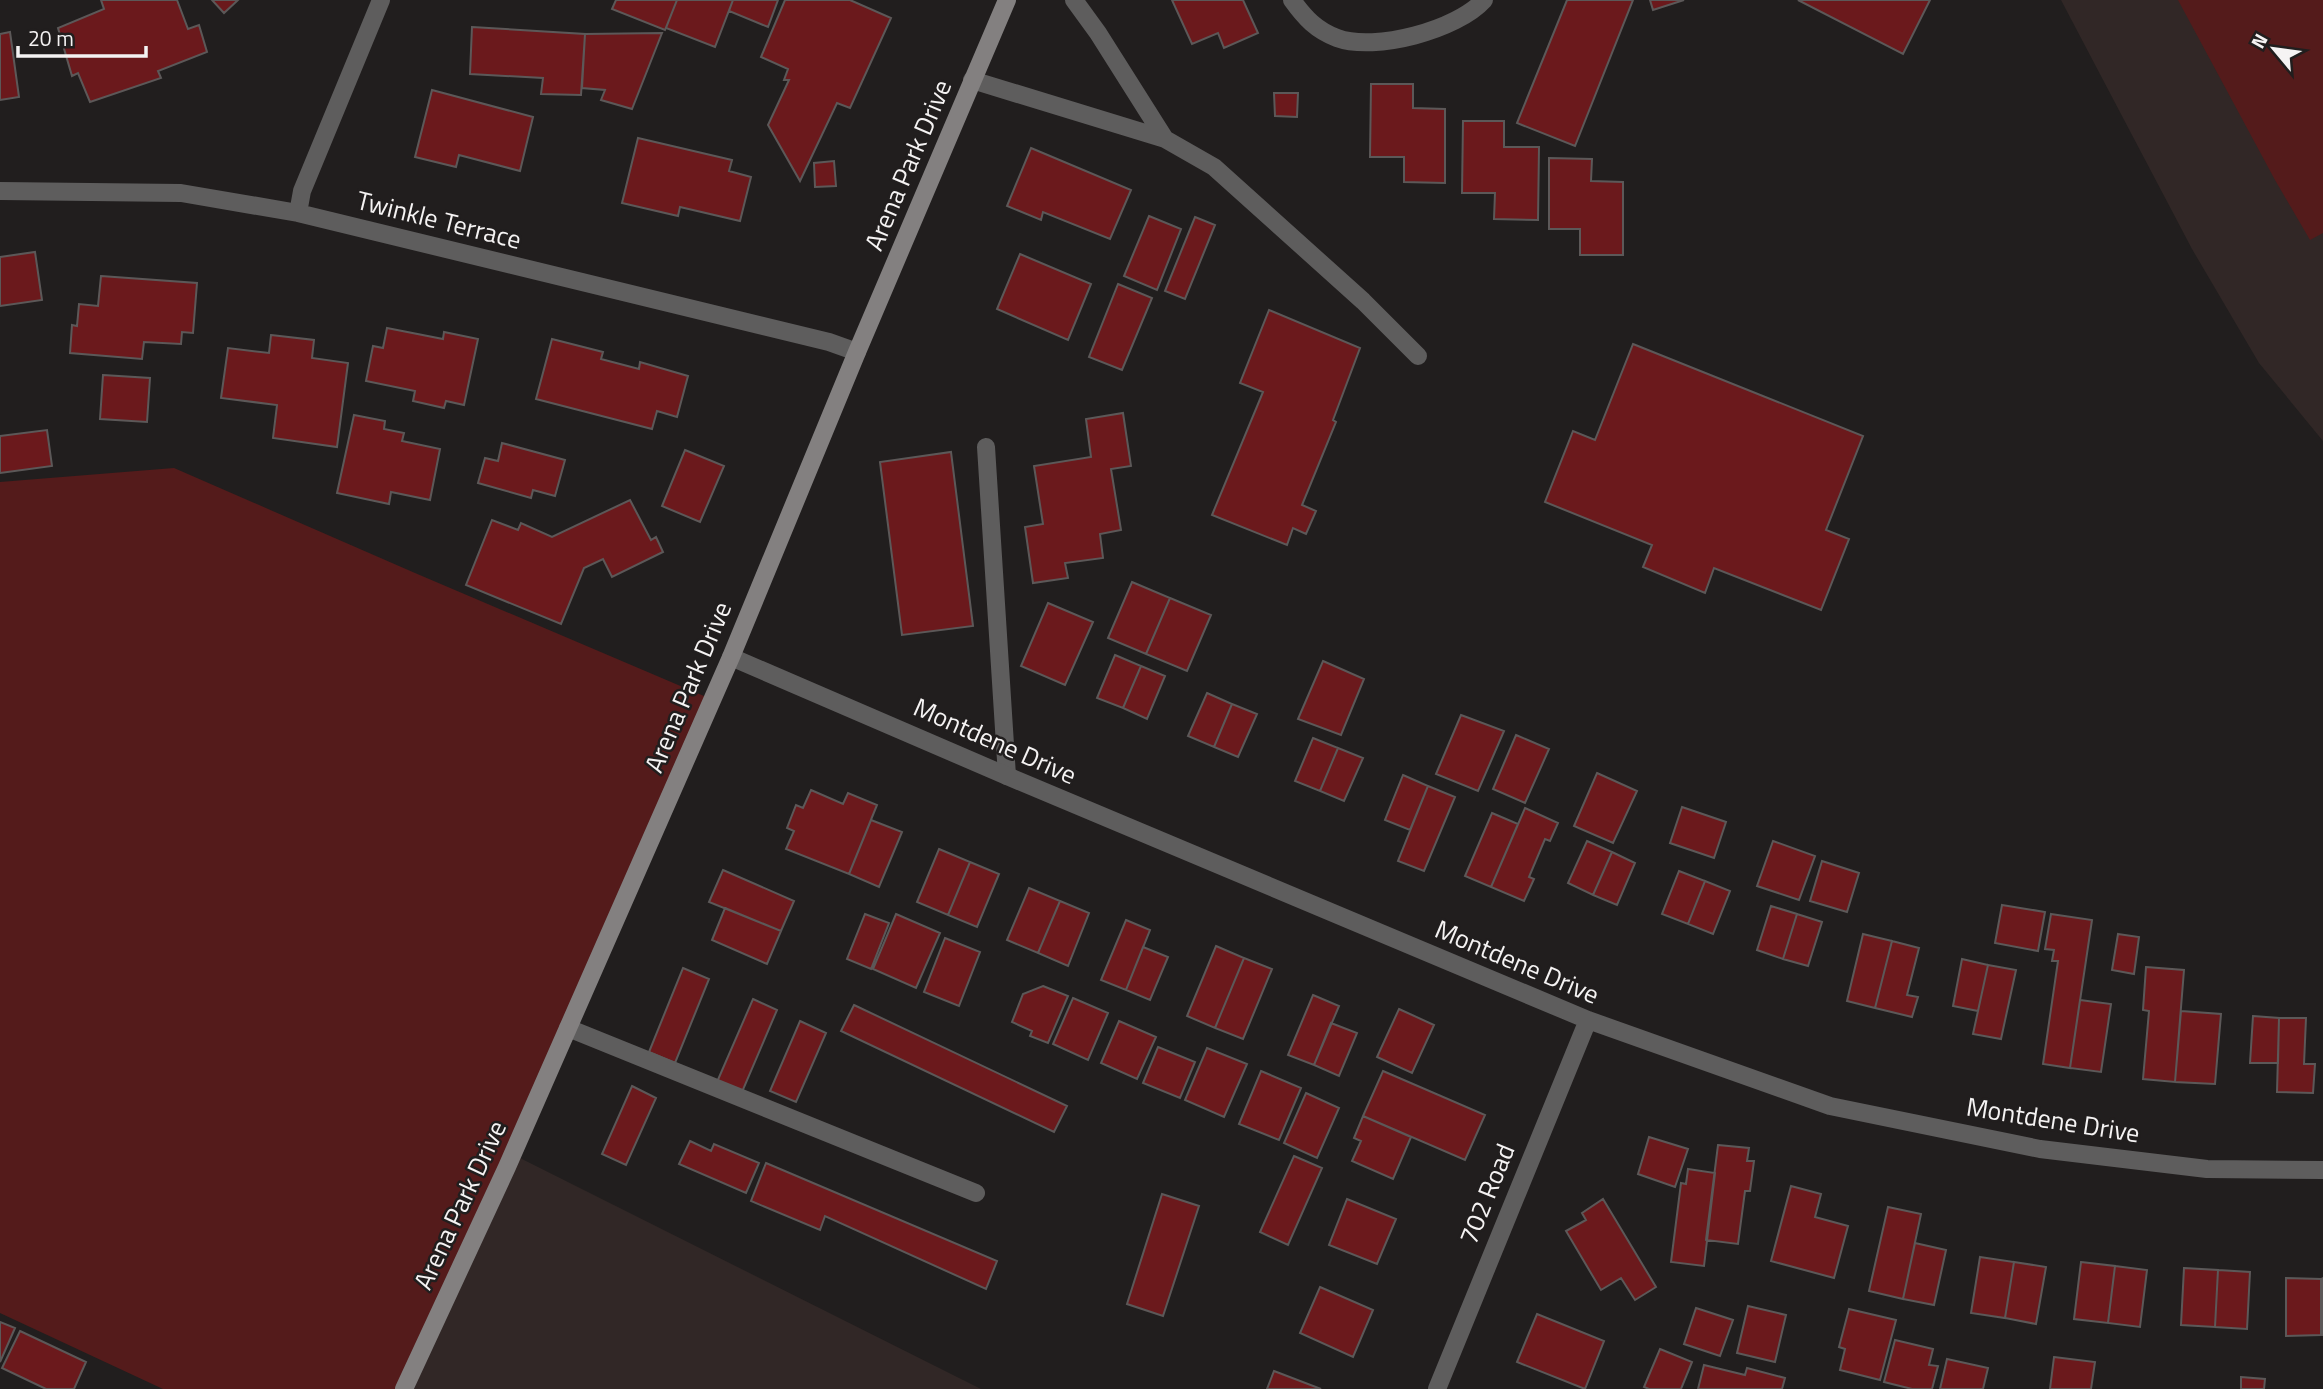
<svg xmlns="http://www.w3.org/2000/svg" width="2323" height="1389" viewBox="0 0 2323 1389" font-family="'Titillium Web',sans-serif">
<rect width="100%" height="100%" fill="#211e1e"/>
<path fill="#312726" d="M 2061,0 L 2323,0 L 2323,441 L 2259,363 L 2192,249 Z
M 510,1153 L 981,1389 L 402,1389 Z"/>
<path fill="#541b1b" d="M 2178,0 L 2323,0 L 2323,233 L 2310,240 L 2275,180 Z
M 174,468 L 415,573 L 711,699 L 402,1389 L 163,1389 L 0,1313 L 0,482 Z"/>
<path fill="#6b191c" stroke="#5c5858" stroke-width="2" d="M 101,0 L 177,0 L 188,29 L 199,25 L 207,52 L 158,71 L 161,78 L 90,102 L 78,73 L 72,76 L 58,28 L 104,9 Z
M 212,0 L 238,0 L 224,13 Z
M 616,0 L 677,0 L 665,30 L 612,9 Z
M 677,0 L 733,0 L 715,47 L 666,28 Z
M 733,0 L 778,0 L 768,27 L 729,11 Z
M 785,0 L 850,0 L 891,18 L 850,108 L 837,103 L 800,181 L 768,125 L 789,80 L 784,80 L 788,69 L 761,57 Z
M 1172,0 L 1243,0 L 1258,33 L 1224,48 L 1218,33 L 1192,44 Z
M 1567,0 L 1633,0 L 1575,146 L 1517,123 Z
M 1650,0 L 1684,0 L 1653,10 Z
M 1798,0 L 1930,0 L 1903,54 Z
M 472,27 L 585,34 L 581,95 L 541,94 L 543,78 L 470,74 Z
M 10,32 L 19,97 L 0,100 L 0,34 Z
M 662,33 L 632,109 L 601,100 L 605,90 L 582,88 L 585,34 Z
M 1371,84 L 1413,84 L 1413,108 L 1445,109 L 1445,183 L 1404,182 L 1404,157 L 1370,157 Z
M 432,90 L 533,117 L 520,171 L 459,155 L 456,167 L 415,157 Z
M 1274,93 L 1298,93 L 1297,117 L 1275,116 Z
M 1463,121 L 1504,121 L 1504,147 L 1539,147 L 1538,220 L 1494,219 L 1495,193 L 1462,193 Z
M 638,138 L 732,160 L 729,171 L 751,177 L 740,221 L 680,207 L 678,216 L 622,203 Z
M 1031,148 L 1131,190 L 1110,239 L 1043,212 L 1041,220 L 1007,206 Z
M 1549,158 L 1592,159 L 1591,181 L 1623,182 L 1623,255 L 1580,255 L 1580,229 L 1549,229 Z
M 834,161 L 836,186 L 815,187 L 814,163 Z
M 1149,216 L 1181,229 L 1157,290 L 1124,276 Z
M 1195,217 L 1215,225 L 1185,299 L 1165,291 Z
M 35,252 L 42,300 L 0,306 L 0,257 Z
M 1020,254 L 1091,284 L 1068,340 L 997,309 Z
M 101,276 L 197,283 L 193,333 L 182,332 L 181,344 L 144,342 L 142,359 L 70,353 L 72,325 L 77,326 L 79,304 L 98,306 Z
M 1118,284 L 1152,298 L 1122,370 L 1089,357 Z
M 1269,310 L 1360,348 L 1333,420 L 1336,422 L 1302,505 L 1316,511 L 1306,534 L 1293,528 L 1287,545 L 1212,515 L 1263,392 L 1240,383 Z
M 387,328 L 443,339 L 444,332 L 478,339 L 464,405 L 446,401 L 444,408 L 413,401 L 415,391 L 366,381 L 373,346 L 383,348 Z
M 271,335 L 314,340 L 312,358 L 348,363 L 337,447 L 273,438 L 277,405 L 221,398 L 228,348 L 269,353 Z
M 552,339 L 603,352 L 601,359 L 639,369 L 640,362 L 688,376 L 677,417 L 657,411 L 652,429 L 536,399 Z
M 1633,344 L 1863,436 L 1826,530 L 1849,539 L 1821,610 L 1714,568 L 1705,593 L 1643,567 L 1652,545 L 1545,502 L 1573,431 L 1595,440 Z
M 103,375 L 150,378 L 147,422 L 100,419 Z
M 1123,413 L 1131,466 L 1111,469 L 1121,530 L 1100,534 L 1103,558 L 1065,563 L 1068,578 L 1033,583 L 1025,527 L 1043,524 L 1034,466 L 1091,457 L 1086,419 Z
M 354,415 L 385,421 L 384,429 L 404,433 L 402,441 L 440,449 L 430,500 L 391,492 L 389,504 L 337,493 Z
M 47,430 L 52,466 L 0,473 L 0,436 Z
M 502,443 L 565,460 L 555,496 L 533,490 L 531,498 L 478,483 L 485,458 L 498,461 Z
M 685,450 L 724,466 L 700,522 L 662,506 Z
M 951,452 L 973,626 L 902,635 L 880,462 Z
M 630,500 L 651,540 L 656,537 L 663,552 L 612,577 L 603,559 L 584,568 L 561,624 L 466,585 L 492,520 L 518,530 L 521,523 L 552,537 Z
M 1132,582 L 1170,598 L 1146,654 L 1108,638 Z
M 1170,598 L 1211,615 L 1187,671 L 1146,654 Z
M 1048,603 L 1093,622 L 1065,685 L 1021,666 Z
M 1115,655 L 1141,666 L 1123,708 L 1097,698 Z
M 1323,661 L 1364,679 L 1341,735 L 1298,719 Z
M 1141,666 L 1165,676 L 1147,719 L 1123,708 Z
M 1207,693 L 1232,704 L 1214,747 L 1188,736 Z
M 1232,704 L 1257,714 L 1238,757 L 1214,747 Z
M 1461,715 L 1504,731 L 1478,791 L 1436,774 Z
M 1516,735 L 1549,749 L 1525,803 L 1493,789 Z
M 1313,738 L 1338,748 L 1320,791 L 1295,781 Z
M 1338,748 L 1363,758 L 1344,801 L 1320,791 Z
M 1597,773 L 1637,791 L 1613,843 L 1574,826 Z
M 1403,775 L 1428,786 L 1410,830 L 1385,820 Z
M 1428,786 L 1455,797 L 1424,871 L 1398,861 Z
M 811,790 L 843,804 L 848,793 L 877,805 L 849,874 L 786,849 L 794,831 L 787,828 L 796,805 L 803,808 Z
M 1682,807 L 1726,822 L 1714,858 L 1670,843 Z
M 1525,808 L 1558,823 L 1550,841 L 1545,839 L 1529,877 L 1534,879 L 1524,901 L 1491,887 Z
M 1492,813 L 1518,824 L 1491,887 L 1465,876 Z
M 871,820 L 902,832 L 879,887 L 849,874 Z
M 1587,841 L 1612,852 L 1593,895 L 1568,883 Z
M 1773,841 L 1815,856 L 1799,900 L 1757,886 Z
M 939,849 L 970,862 L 948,915 L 917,902 Z
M 1612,852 L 1635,863 L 1617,905 L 1593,895 Z
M 1822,861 L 1859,873 L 1847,912 L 1810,901 Z
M 970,862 L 999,874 L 977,927 L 948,915 Z
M 723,870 L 794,901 L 781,931 L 709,902 Z
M 1679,871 L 1705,881 L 1688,924 L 1662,914 Z
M 1705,881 L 1730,891 L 1713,934 L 1688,924 Z
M 1029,888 L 1060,901 L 1038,953 L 1007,940 Z
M 1060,901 L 1089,913 L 1068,966 L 1038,953 Z
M 2002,905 L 2045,912 L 2038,951 L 1995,943 Z
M 1771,906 L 1797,914 L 1783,959 L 1757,950 Z
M 725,908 L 781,931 L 767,964 L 712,940 Z
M 865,914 L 889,923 L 871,969 L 847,959 Z
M 896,914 L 940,933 L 916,988 L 873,969 Z
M 1797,914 L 1822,922 L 1808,966 L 1783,959 Z
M 2051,914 L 2092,920 L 2070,1068 L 2043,1064 L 2058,961 L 2052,961 L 2054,950 L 2045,949 Z
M 1126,920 L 1150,930 L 1126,990 L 1101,980 Z
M 1863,934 L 1892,941 L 1875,1008 L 1847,1001 Z
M 2118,934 L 2139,937 L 2134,974 L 2112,970 Z
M 945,938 L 980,952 L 959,1006 L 924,992 Z
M 1892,941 L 1919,948 L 1907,995 L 1918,997 L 1912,1017 L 1875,1008 Z
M 1216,946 L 1244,958 L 1215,1028 L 1187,1016 Z
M 1143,947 L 1168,957 L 1150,1000 L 1126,990 Z
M 1244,958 L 1272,969 L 1243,1039 L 1215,1028 Z
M 1962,959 L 1988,965 L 1978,1011 L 1953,1006 Z
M 1988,965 L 2016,970 L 2001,1039 L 1973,1034 Z
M 2146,967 L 2184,970 L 2175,1082 L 2143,1079 L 2149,1011 L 2143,1010 Z
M 683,968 L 709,979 L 675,1063 L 649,1052 Z
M 1043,986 L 1068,996 L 1048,1043 L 1030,1036 L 1032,1031 L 1012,1022 L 1023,994 Z
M 1313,995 L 1339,1006 L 1314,1065 L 1288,1055 Z
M 1073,998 L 1108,1013 L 1088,1060 L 1053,1044 Z
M 753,999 L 777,1010 L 742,1092 L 717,1082 Z
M 2080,1000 L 2111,1004 L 2101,1072 L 2070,1068 Z
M 854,1005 L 1067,1106 L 1054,1132 L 841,1031 Z
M 1399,1009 L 1434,1025 L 1412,1073 L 1377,1057 Z
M 2181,1011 L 2221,1014 L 2215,1084 L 2175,1082 Z
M 2253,1016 L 2279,1018 L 2278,1063 L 2250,1063 Z
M 2279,1018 L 2306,1018 L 2304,1064 L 2315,1064 L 2313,1093 L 2277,1092 Z
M 800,1021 L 826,1033 L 796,1102 L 770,1091 Z
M 1119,1021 L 1156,1037 L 1137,1079 L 1101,1063 Z
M 1331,1023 L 1357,1033 L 1339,1076 L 1314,1065 Z
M 1158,1047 L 1195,1062 L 1180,1098 L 1143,1083 Z
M 1207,1048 L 1247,1064 L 1224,1117 L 1185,1100 Z
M 1261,1071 L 1301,1088 L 1279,1140 L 1239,1124 Z
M 1383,1071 L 1485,1115 L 1465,1160 L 1363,1116 Z
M 632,1086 L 656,1098 L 626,1165 L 602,1154 Z
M 1306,1093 L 1339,1108 L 1317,1158 L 1284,1143 Z
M 1363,1116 L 1411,1137 L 1393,1179 L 1352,1161 L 1361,1141 L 1354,1138 Z
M 1649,1137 L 1688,1149 L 1675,1187 L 1638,1174 Z
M 690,1141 L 711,1151 L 714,1144 L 759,1163 L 746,1193 L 679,1164 Z
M 1718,1145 L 1749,1148 L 1747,1161 L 1754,1161 L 1750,1191 L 1745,1191 L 1738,1244 L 1706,1240 Z
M 1294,1156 L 1322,1168 L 1288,1245 L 1260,1232 Z
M 766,1163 L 997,1261 L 986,1289 L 825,1216 L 820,1230 L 751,1201 Z
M 1688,1169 L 1715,1173 L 1704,1266 L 1671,1262 L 1681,1183 L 1686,1184 Z
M 1791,1186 L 1821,1194 L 1815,1217 L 1848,1226 L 1834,1278 L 1771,1261 Z
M 1162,1194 L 1199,1206 L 1163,1316 L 1127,1304 Z
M 1347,1199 L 1396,1219 L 1377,1264 L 1329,1245 Z
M 1603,1199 L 1656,1287 L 1635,1300 L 1621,1278 L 1601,1290 L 1566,1231 L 1586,1220 L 1582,1213 Z
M 1888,1207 L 1921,1214 L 1903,1299 L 1869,1291 Z
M 1915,1243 L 1946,1250 L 1934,1305 L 1903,1299 Z
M 1980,1257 L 2014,1262 L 2005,1318 L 1971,1313 Z
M 2014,1262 L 2046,1267 L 2036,1324 L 2005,1318 Z
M 2081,1262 L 2115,1266 L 2108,1323 L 2074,1319 Z
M 2115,1266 L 2147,1270 L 2140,1327 L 2108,1323 Z
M 2184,1268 L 2218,1270 L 2215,1327 L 2181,1325 Z
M 2218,1270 L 2250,1272 L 2247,1329 L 2215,1327 Z
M 2286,1278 L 2321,1279 L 2321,1335 L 2286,1336 Z
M 2323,1278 L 2323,1335 L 2321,1335 L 2321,1279 Z
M 1320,1287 L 1373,1310 L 1353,1357 L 1300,1333 Z
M 1748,1306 L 1786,1315 L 1775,1362 L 1737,1353 Z
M 1696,1308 L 1733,1320 L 1720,1356 L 1684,1344 Z
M 1849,1309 L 1896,1320 L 1880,1380 L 1840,1370 L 1845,1349 L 1839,1347 Z
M 1537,1314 L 1604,1341 L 1585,1389 L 1517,1362 Z
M 0,1322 L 15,1328 L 0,1362 Z
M 20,1331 L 86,1362 L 74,1389 L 46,1389 L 2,1368 Z
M 1895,1340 L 1933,1349 L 1929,1365 L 1938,1366 L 1932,1389 L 1912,1389 L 1884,1382 Z
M 1660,1349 L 1692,1362 L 1681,1389 L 1649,1389 L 1644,1387 Z
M 2054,1357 L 2095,1362 L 2091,1389 L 2050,1389 Z
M 1947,1359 L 1988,1368 L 1983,1389 L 1940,1389 Z
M 1704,1365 L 1745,1375 L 1747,1368 L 1785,1378 L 1782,1389 L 1698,1389 Z
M 1274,1371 L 1321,1389 L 1267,1389 Z
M 2241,1377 L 2265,1379 L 2264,1389 L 2241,1389 Z"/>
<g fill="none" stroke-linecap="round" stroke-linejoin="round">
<path stroke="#5e5d5d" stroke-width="18" d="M 1074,0 L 1098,33 L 1165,139 L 1214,167 L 1363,301 L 1418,356
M 1292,0 C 1305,18 1316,30 1337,38 C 1375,52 1457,30 1484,0
M 972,80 L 1165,139
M 986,447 L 1007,776
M 568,1028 L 976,1193"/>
<path stroke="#5e5d5d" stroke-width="18" d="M 0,191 L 181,193 L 298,213 L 829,342 L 857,352
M 298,213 L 302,191 L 381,0
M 731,657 L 1007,776 L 1588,1020 L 1830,1106 L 2040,1149 L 2207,1169 L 2323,1170
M 1437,1389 L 1588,1020"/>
<path stroke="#838080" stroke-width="18" d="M 404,1389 L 507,1167 L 731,657 L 857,352 L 1007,0"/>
</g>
<g text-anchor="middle" stroke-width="5" stroke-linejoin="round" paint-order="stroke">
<g font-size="26" fill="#f5f3f3" stroke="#211e1e">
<text transform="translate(908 165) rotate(-67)" y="9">Arena Park Drive</text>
<text transform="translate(439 220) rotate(14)" y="9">Twinkle Terrace</text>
<text transform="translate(688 687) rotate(-67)" y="9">Arena Park Drive</text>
<text transform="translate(995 741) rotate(24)" y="9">Montdene Drive</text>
<text transform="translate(1517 962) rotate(23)" y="9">Montdene Drive</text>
<text transform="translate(2053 1120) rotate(9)" y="9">Montdene Drive</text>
<text transform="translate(1487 1194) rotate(-68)" y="9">702 Road</text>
<text transform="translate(460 1205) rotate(-65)" y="9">Arena Park Drive</text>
</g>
</g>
<g transform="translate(2274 49) rotate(299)" stroke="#211e1e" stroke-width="5" paint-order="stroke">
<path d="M0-5L12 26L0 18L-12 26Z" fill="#f5f3f3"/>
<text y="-10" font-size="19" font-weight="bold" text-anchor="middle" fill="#f5f3f3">N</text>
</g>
<path d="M18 46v10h128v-10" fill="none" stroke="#f5f3f3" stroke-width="3.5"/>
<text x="28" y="46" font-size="21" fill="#f5f3f3" stroke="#211e1e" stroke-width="5" paint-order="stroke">20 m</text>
</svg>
